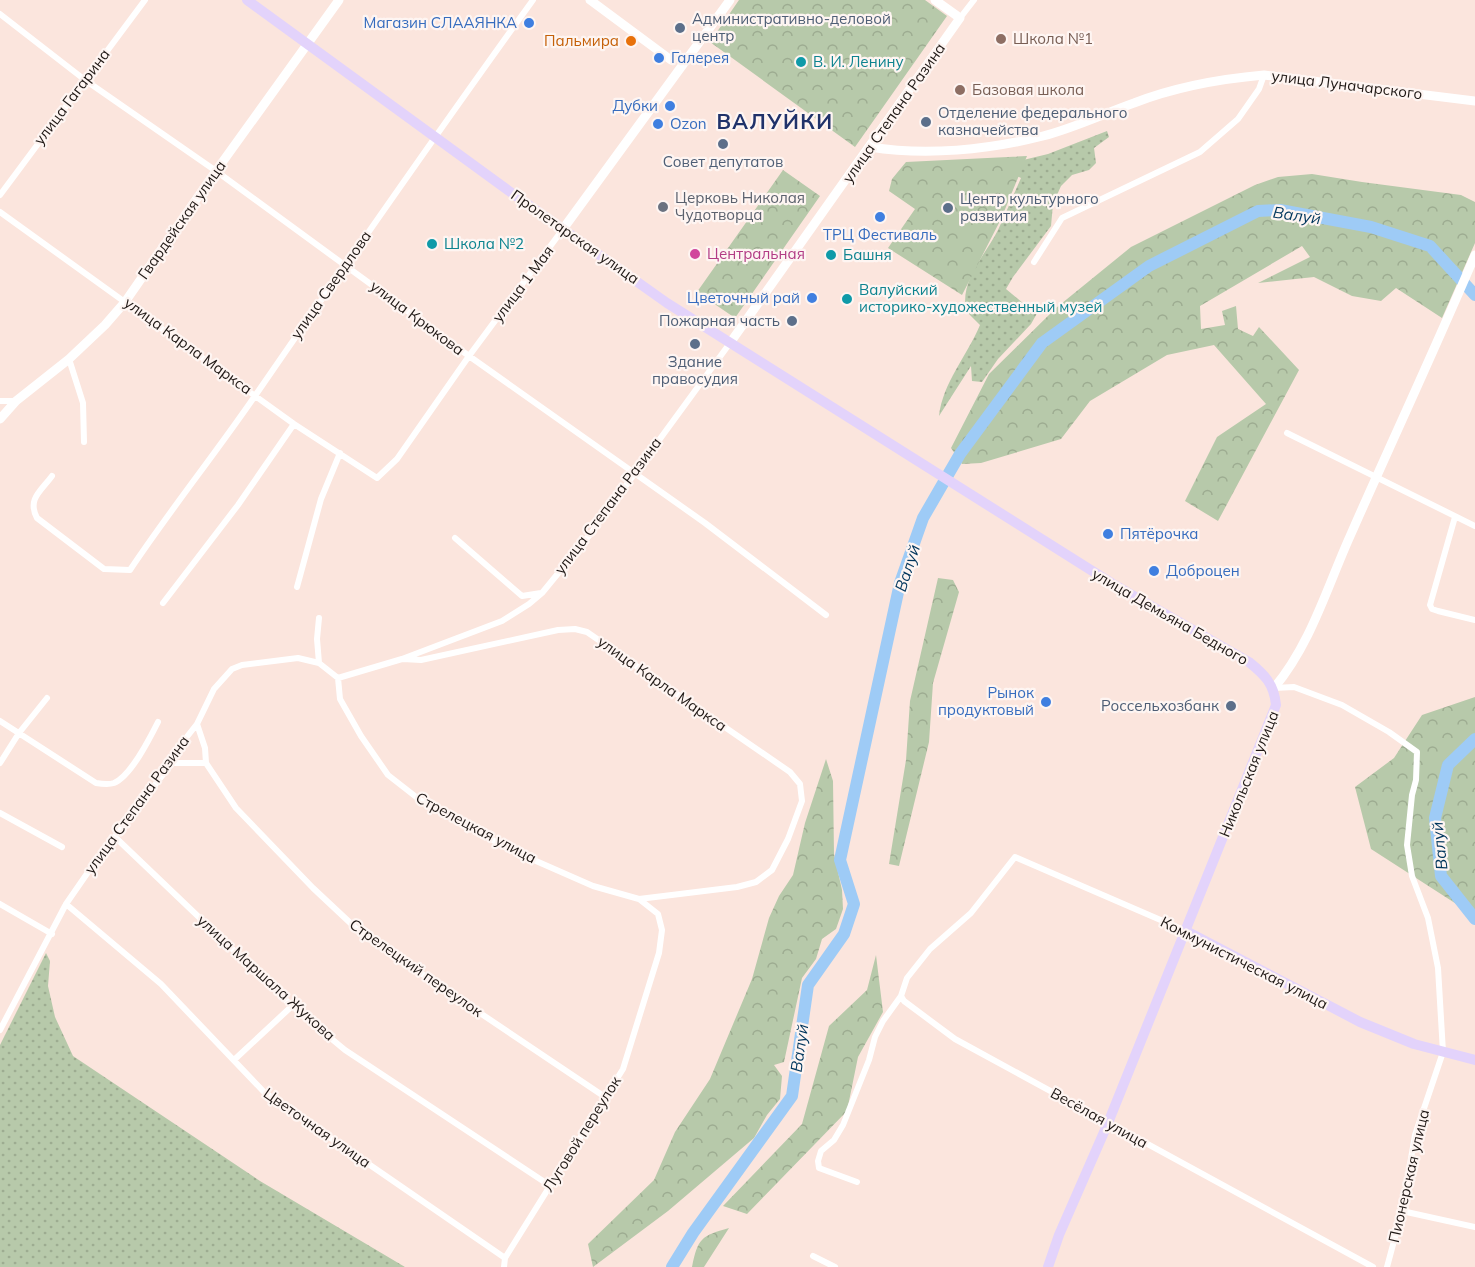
<svg xmlns="http://www.w3.org/2000/svg" width="1475" height="1267" viewBox="0 0 1475 1267" font-family="Mulish,sans-serif">
<defs>
<pattern id="grass-dots" width="8" height="8" patternUnits="userSpaceOnUse" patternTransform="scale(1.5)"><rect width="8" height="8" fill="#b7c9aa"/><path d="M2 2h.1M6 6h.1" fill="none" stroke="#9dac91" stroke-width="1.8" stroke-linecap="round"/></pattern>
<pattern id="forest-crowns" width="20" height="18" patternUnits="userSpaceOnUse" patternTransform="scale(1.5)"><rect width="20" height="18" fill="#b7c9aa"/><path d="M2 6a3 3 0 1 1 6 0M12 15a3 3 0 1 1 6 0" fill="none" stroke="#9dac91"/></pattern>
</defs>
<rect width="100%" height="100%" fill="#fbe5dd"/>
<path fill="url(#grass-dots)" d="M 1107,131 L 1109,137 L 1094,148 L 1096,163 L 1089,170 L 1072,175 L 1061,186 L 1053,204 L 1051,226 L 1013,277 L 1006,289 L 1024,304 L 1040,308 L 1031,324 L 998,359 L 982,382 L 972,381 L 971,366 L 939,416 C 943,382 967,356 980,325 L 966,311 C 960,279 985,256 998,230 C 1006,213 1013,196 1021,178 L 1013,174 L 1019,161 L 1048,154 Z
M 46,953 L 50,961 L 48,986 L 55,1017 L 73,1056 L 260,1181 L 405,1267 L 0,1267 L 0,1045 Z"/>
<path fill="url(#forest-crowns)" d="M 739,0 L 925,0 L 947,16 L 855,147 L 710,42 Z
M 1027,156 L 1001,219 L 962,295 L 888,248 L 915,209 L 889,191 L 892,179 L 906,162 Z
M 783,170 L 820,196 L 735,318 L 697,292 Z
M 1312,174 L 1362,182 L 1461,195 L 1475,202 L 1475,243 L 1442,318 L 1396,288 L 1381,301 L 1352,296 L 1314,277 L 1258,283 L 1310,257 L 1302,246 L 1200,306 L 1201,329 L 1225,325 L 1222,311 L 1236,306 L 1238,329 L 1253,336 L 1259,327 L 1299,370 L 1218,521 L 1185,501 L 1217,437 L 1266,404 L 1214,345 L 1167,355 L 1090,401 L 1061,439 L 981,463 L 962,464 L 951,448 L 989,374 L 1056,308 L 1131,247 L 1255,185 L 1278,177 Z
M 938,578 L 953,580 L 959,592 L 933,683 L 929,742 L 899,866 L 889,864 L 906,760 L 910,701 Z
M 1475,697 L 1475,916 L 1371,849 L 1355,787 L 1394,758 L 1422,715 Z
M 826,759 L 833,781 L 834,854 L 842,890 L 843,909 L 836,929 L 822,939 L 816,959 L 802,978 L 784,1062 L 774,1065 L 782,1076 L 780,1099 L 767,1115 L 754,1138 L 668,1211 L 593,1267 L 588,1244 L 654,1180 L 675,1132 L 710,1079 L 752,979 L 769,918 L 779,896 L 793,875 L 805,823 Z
M 876,955 L 883,1012 L 858,1057 L 847,1111 L 747,1214 L 723,1206 L 802,1124 L 829,1026 L 867,990 Z
M 729,1228 L 704,1267 L 692,1267 C 698,1238 701,1236 729,1228 Z"/>
<g fill="none" stroke-linecap="round" stroke-linejoin="round">
<path stroke="#9ecbf6" stroke-width="12" d="M 1475,739 L 1448,765 L 1435,818 L 1441,876 L 1475,919
M 672,1267 L 693,1233 L 792,1096 L 808,985 L 844,934 L 854,904 L 840,860 L 900,583 L 923,518 L 960,454 L 1042,343 L 1149,266 L 1258,211 L 1280,210 L 1371,227 L 1430,246 L 1475,295"/>
<path stroke="#fff" stroke-width="6" d="M 0,14 L 85,80 L 216,171 L 469,356 L 705,523 L 826,615
M 960,18 L 974,0
M 0,195 L 145,0
M 0,212 L 294,424 L 377,478 L 397,459 L 469,356 L 563,229
M 1034,262 L 1062,218 L 1200,152 L 1238,119 L 1259,89 L 1264,75
M 69,359 L 83,403 L 84,442
M 0,401 L 16,401
M 1287,433 L 1475,526
M 52,476 C 41,491 27,499 37,518 L 104,569 L 130,570 C 170,510 216,453 257,393 C 348,261 439,130 533,0
M 1455,517 L 1430,605 L 1432,609 L 1438,611 L 1475,620
M 455,538 L 522,596 L 541,593
M 297,587 L 321,499 L 340,453
M 163,603 L 238,505 L 294,424
M 319,618 L 317,639 L 319,663
M 338,678 L 340,699 L 361,736 L 388,775 L 420,800 L 511,850 L 593,886 L 639,899 L 737,887 L 756,882 L 772,870 L 788,839 L 802,801 L 800,784 L 790,772 L 587,632 L 575,629 L 558,630 L 421,660 L 403,659
M 1274,688 L 1294,687 L 1342,705 L 1389,732 L 1417,752 L 1416,780 L 1412,795 L 1407,845 L 1412,876 L 1428,918 L 1438,968 L 1443,1052 L 1415,1135 L 1402,1211 L 1387,1267
M 0,721 L 96,783 C 102,784 108,785 114,783 C 131,776 150,738 158,722
M 197,724 L 205,748 L 206,763 L 236,808 L 313,888 L 361,933 L 605,1097
M 0,763 L 19,733 L 47,698
M 172,763 L 206,763
M 0,813 L 62,847
M 115,837 L 292,1006 L 345,1050 L 549,1185
M 0,904 L 52,934
M 66,904 L 161,984 L 264,1092 L 505,1258
M 901,996 L 904,1001 L 955,1039 L 1373,1267
M 0,1030 L 66,904 L 93,865 L 172,763 L 182,743 L 197,724 L 214,689 L 232,669 L 242,665 L 298,658 L 319,663 L 338,678 L 402,659 L 502,621 L 529,604 L 542,593 L 592,532 L 730,343
M 234,1060 L 292,1006
M 857,1182 L 819,1168 L 818,1161 L 821,1151 L 834,1140 L 843,1125 L 869,1060 L 875,1037 L 883,1021 L 901,996 L 907,978 L 930,949 L 971,913 L 1015,857 L 1186,931
M 1402,1211 L 1475,1227
M 813,1256 L 835,1267
M 504,1267 L 505,1258 L 623,1069 L 659,953 L 662,930 L 658,914 L 639,899"/>
<path stroke="#fff" stroke-width="9" d="M 590,0 L 671,60
M 870,147 C 926,156 988,150 1043,136 C 1074,128 1103,114 1134,103 C 1175,87 1219,79 1264,75 L 1475,101
M 563,229 L 730,0
M 730,343 L 960,18 L 935,0
M 0,419 L 16,401 L 69,359 L 105,325 L 125,302 L 216,171 L 339,0
M 1274,688 C 1311,644 1327,587 1351,534 C 1392,441 1435,349 1475,255"/>
<path stroke="#e3d3fb" stroke-width="10" d="M 247,0 L 509,191 L 667,303 L 1113,584 L 1249,662 C 1265,675 1274,684 1276,705 L 1108,1123 L 1059,1235 L 1048,1267
M 1186,931 L 1360,1022 L 1414,1044 L 1475,1060"/>
</g>
<g fill="#3f7fe0" stroke="#fef5f2" stroke-width="2">
<circle cx="529" cy="23" r="6"/>
<circle cx="659" cy="58" r="6"/>
<circle cx="670" cy="106" r="6"/>
<circle cx="658" cy="124" r="6"/>
<circle cx="880" cy="217" r="6"/>
<circle cx="812" cy="298" r="6"/>
<circle cx="1108" cy="534" r="6"/>
<circle cx="1154" cy="571" r="6"/>
<circle cx="1046" cy="702" r="6"/>
</g>
<g fill="#5c6f8a" stroke="#fef5f2" stroke-width="2">
<circle cx="680" cy="28" r="6"/>
<circle cx="926" cy="122" r="6"/>
<circle cx="723" cy="144" r="6"/>
<circle cx="948" cy="208" r="6"/>
<circle cx="792" cy="321" r="6"/>
<circle cx="695" cy="344" r="6"/>
<circle cx="1231" cy="706" r="6"/>
</g>
<g fill="#8d6e63" stroke="#fef5f2" stroke-width="2">
<circle cx="1001" cy="39" r="6"/>
<circle cx="960" cy="90" r="6"/>
</g>
<circle fill="#e8710a" stroke="#fef5f2" stroke-width="2" cx="631" cy="41" r="6"/>
<g fill="#0f9aa8" stroke="#fef5f2" stroke-width="2">
<circle cx="801" cy="62" r="6"/>
<circle cx="432" cy="244" r="6"/>
<circle cx="831" cy="255" r="6"/>
<circle cx="847" cy="299" r="6"/>
</g>
<circle fill="#6b7280" stroke="#fef5f2" stroke-width="2" cx="663" cy="207" r="6"/>
<circle fill="#d1479c" stroke="#fef5f2" stroke-width="2" cx="695" cy="254" r="6"/>
<g text-anchor="middle" stroke-width="4.5" stroke-linejoin="round" paint-order="stroke">
<g font-size="15" fill="#4e5e75" stroke="#fef5f2" text-anchor="start">
<text x="692" y="24">Административно-деловой<tspan x="692" dy="17">центр</tspan></text>
<text x="938" y="118">Отделение федерального<tspan x="938" dy="17">казначейства</tspan></text>
<text x="723" y="167" text-anchor="middle">Совет депутатов</text>
<text x="960" y="204">Центр культурного<tspan x="960" dy="17">развития</tspan></text>
<text x="780" y="326" text-anchor="end">Пожарная часть</text>
<text x="695" y="367" text-anchor="middle">Здание<tspan x="695" dy="17">правосудия</tspan></text>
<text x="1219" y="711" text-anchor="end">Россельхозбанк</text>
</g>
<g font-size="15" fill="#366cbe" stroke="#fef5f2" text-anchor="end">
<text x="517" y="28">Магазин СЛААЯНКА</text>
<text x="671" y="63" text-anchor="start">Галерея</text>
<text x="658" y="111">Дубки</text>
<text x="670" y="129" text-anchor="start">Ozon</text>
<text x="880" y="240" text-anchor="middle">ТРЦ Фестиваль</text>
<text x="800" y="303">Цветочный рай</text>
<text x="1120" y="539" text-anchor="start">Пятёрочка</text>
<text x="1166" y="576" text-anchor="start">Доброцен</text>
<text x="1034" y="698">Рынок<tspan x="1034" dy="17">продуктовый</tspan></text>
</g>
<g font-size="15" fill="#785e54" stroke="#fef5f2" text-anchor="start">
<text x="1013" y="44">Школа №1</text>
<text x="972" y="95">Базовая школа</text>
</g>
<g font-size="15" fill="#c56008" stroke="#fef5f2" text-anchor="end">
<text x="619" y="46">Пальмира</text>
</g>
<g font-size="15" fill="#0d838f" stroke="#fef5f2" text-anchor="start">
<text x="813" y="67">В. И. Ленину</text>
<text x="444" y="249">Школа №2</text>
<text x="843" y="260">Башня</text>
<text x="859" y="295">Валуйский<tspan x="859" dy="17">историко-художественный музей</tspan></text>
</g>
<g font-size="15" fill="#1f1815" stroke="#fef5f2">
<text transform="translate(1347 85) rotate(7)" y="5">улица Луначарского</text>
<text transform="translate(72 97) rotate(-53)" y="5">улица Гагарина</text>
<text transform="translate(894 113) rotate(-55)" y="5">улица Степана Разина</text>
<text transform="translate(182 220) rotate(-55)" y="5">Гвардейская улица</text>
<text transform="translate(575 237) rotate(35)" y="5">Пролетарская улица</text>
<text transform="translate(523 284) rotate(-53)" y="5">улица 1 Мая</text>
<text transform="translate(331 285) rotate(-55)" y="5">улица Свердлова</text>
<text transform="translate(417 318) rotate(37)" y="5">улица Крюкова</text>
<text transform="translate(188 346) rotate(36)" y="5">улица Карла Маркса</text>
<text transform="translate(608 506) rotate(-53)" y="5">улица Степана Разина</text>
<text transform="translate(1170 617) rotate(30)" y="5">улица Демьяна Бедного</text>
<text transform="translate(662 684) rotate(35)" y="5">улица Карла Маркса</text>
<text transform="translate(1249 774) rotate(-68)" y="5">Никольская улица</text>
<text transform="translate(137 805) rotate(-54)" y="5">улица Степана Разина</text>
<text transform="translate(476 828) rotate(28)" y="5">Стрелецкая улица</text>
<text transform="translate(1244 963) rotate(27)" y="5">Коммунистическая улица</text>
<text transform="translate(416 968) rotate(35)" y="5">Стрелецкий переулок</text>
<text transform="translate(266 978) rotate(42)" y="5">улица Маршала Жукова</text>
<text transform="translate(1099 1118) rotate(29)" y="5">Весёлая улица</text>
<text transform="translate(317 1128) rotate(35)" y="5">Цветочная улица</text>
<text transform="translate(582 1134) rotate(-58)" y="5">Луговой переулок</text>
<text transform="translate(1409 1176) rotate(-77)" y="5">Пионерская улица</text>
</g>
<g font-size="15" fill="#5b616d" stroke="#fef5f2" text-anchor="start">
<text x="675" y="203">Церковь Николая<tspan x="675" dy="17">Чудотворца</tspan></text>
</g>
<g font-size="15" fill="#b23c85" stroke="#fef5f2" text-anchor="start">
<text x="707" y="259">Центральная</text>
</g>
<g font-size="16" font-style="italic" fill="#00365d" stroke="#fef5f2">
<text transform="translate(1297 215) rotate(8)" y="6">Валуй</text>
<text transform="translate(907 568) rotate(-72)" y="6">Валуй</text>
<text transform="translate(1439 846) rotate(-96)" y="6">Валуй</text>
<text transform="translate(799 1048) rotate(-82)" y="6">Валуй</text>
</g>
<g font-size="21" font-weight="bold" letter-spacing="1.5" fill="#20326a" stroke="#fef5f2">
<text x="775" y="129">ВАЛУЙКИ</text>
</g>
</g>
</svg>
